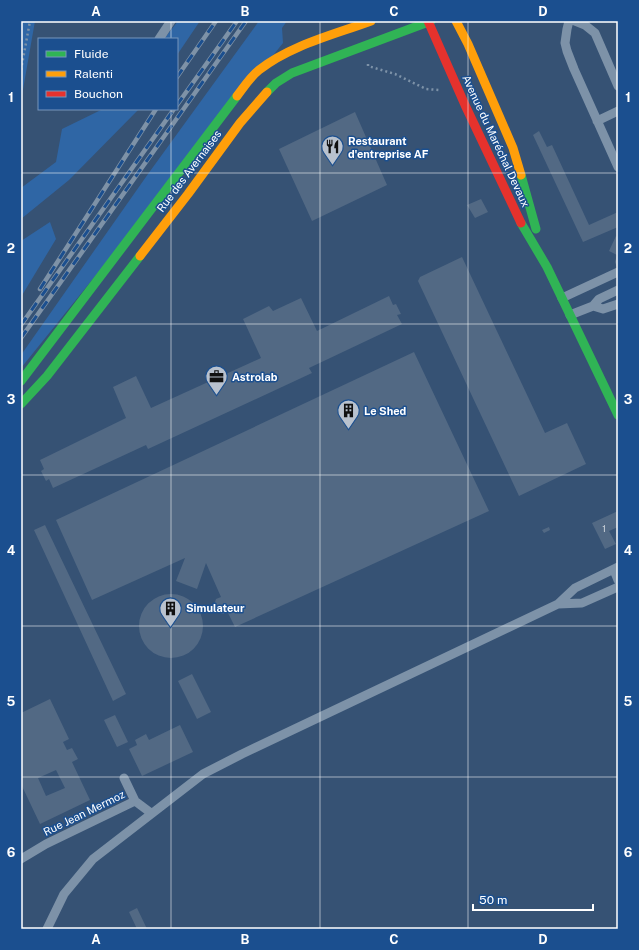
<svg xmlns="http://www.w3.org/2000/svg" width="639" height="950" viewBox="0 0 639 950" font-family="'Public Sans',sans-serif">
<rect width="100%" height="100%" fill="#365274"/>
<path fill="#2f66a5" d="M 21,21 L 35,21 L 21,101 Z
M 178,21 L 200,21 L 177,55 L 177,39 L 164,39 Z
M 259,21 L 287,21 L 282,28 L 283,43 L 21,368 L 21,355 L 148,174 Z
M 103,109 L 139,109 L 69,180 L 21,219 L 21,188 L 56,162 L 62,129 Z
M 50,222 L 56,239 L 21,297 L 21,241 Z"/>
<path fill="#526984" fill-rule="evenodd" d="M 355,112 L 387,185 L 312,221 L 279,149 Z
M 539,131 L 547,147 L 552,145 L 589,225 L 618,212 L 618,227 L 583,242 L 533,135 Z
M 481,199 L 488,212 L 475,218 L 467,205 Z
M 616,236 L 618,237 L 618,270 L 615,262 L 617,255 L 609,251 Z
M 462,257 L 545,433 L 567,423 L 586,464 L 519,496 L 418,281 L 420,277 Z
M 389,296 L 393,305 L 396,304 L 401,314 L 397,315 L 402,324 L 309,368 L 312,373 L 148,449 L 146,445 L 53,488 L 49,479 L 46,481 L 41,471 L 44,469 L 40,460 L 126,418 L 113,387 L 136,376 L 151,408 L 261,358 L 243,319 L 269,306 L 273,311 L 301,298 L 317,331 Z
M 414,352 L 489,511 L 235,627 L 227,611 L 223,614 L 215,611 L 213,608 L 216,599 L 221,597 L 206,563 L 197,589 L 176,581 L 185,558 L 92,600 L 56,520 Z
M 618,511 L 618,527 L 609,531 L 616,544 L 605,549 L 592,523 Z
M 45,525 L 126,694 L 113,701 L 34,530 Z
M 549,527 L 550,530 L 544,533 L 542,530 Z
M139 626a32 32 0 1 1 64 0a32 32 0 1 1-64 0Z
M 192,674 L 211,712 L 197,719 L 178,681 Z
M 50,699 L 69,739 L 63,742 L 67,750 L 72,748 L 78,759 L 72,762 L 90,800 L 40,824 L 21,784 L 21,713 ZM 56,770 L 65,788 L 46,796 L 38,778 Z
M 115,715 L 128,742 L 117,747 L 104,720 Z
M 180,725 L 193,752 L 142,776 L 129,749 L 137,745 L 135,740 L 146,734 L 149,740 Z
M 137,908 L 147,929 L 137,929 L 129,912 Z"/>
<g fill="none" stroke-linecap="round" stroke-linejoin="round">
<path stroke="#7d92a8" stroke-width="2.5" stroke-dasharray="2 3" stroke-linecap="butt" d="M 368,64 L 368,66 L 395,74 L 426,89 L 439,90
M 21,70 L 30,21"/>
<path stroke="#7d92a8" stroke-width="9" d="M 569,21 L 567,29 L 565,43 L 567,51 L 574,69 L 618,167
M 575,21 L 585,25 L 595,33 L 618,86
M 159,39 L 171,21
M 597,121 L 618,111
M 562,298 L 618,272
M 593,306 L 603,309 L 618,304
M 570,315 L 593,306 L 599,299 L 618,290
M 614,570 L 618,580
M 558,604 L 575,588 L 618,567
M 135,801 L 151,813
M 21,859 L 46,844 L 135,801 L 124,778
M 47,929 L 64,894 L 93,859 L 203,774 L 242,754 L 558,604 L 582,603 L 618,587"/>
<path stroke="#30b455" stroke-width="9" d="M 267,92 L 276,83 L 292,73 L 431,21
M 521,175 L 536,229
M 521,223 L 547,267 L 618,415
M 21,381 L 237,96
M 21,404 L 47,376 L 140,256"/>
<path stroke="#ff9f0a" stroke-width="9" d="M 456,21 L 468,44 L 513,148 L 521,175
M 237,96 C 244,87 250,77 259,70 C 291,45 333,35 371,21
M 140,256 L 188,194 L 240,123 L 267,92"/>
<path stroke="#e5322d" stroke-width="9" d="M 428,21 L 465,105 L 521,223"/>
<defs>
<path id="rail" d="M 177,77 L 216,21
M 177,105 L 237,21
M 40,289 L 156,109
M 21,325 L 174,109
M 21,338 L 246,21"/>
</defs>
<use href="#rail" stroke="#7e92a7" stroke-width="4.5"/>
<use href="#rail" stroke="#1b4f8f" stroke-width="3" stroke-dasharray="9" stroke-linecap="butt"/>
</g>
<path fill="none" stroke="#fff" stroke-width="1" stroke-opacity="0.55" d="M 171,21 L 171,39M 320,21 L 320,929M 468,21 L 468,929M 171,109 L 171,929M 21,173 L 618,173M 21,324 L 618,324M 21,475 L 618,475M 21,626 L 618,626M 21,777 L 618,777"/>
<defs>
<symbol id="restaurant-pin" viewBox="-11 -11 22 30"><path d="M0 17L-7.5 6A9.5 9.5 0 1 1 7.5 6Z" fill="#b9c2ce" stroke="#1b4f8f"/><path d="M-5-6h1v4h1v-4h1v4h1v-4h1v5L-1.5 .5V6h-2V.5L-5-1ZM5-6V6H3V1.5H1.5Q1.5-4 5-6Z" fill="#111"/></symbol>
<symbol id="office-pin" viewBox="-11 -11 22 30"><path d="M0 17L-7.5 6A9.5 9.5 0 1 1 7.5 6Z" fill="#b9c2ce" stroke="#1b4f8f"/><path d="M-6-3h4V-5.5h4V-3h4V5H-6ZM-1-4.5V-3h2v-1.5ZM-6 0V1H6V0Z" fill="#111"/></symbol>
<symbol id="building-pin" viewBox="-11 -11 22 30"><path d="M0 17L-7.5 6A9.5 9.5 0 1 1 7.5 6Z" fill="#b9c2ce" stroke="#1b4f8f"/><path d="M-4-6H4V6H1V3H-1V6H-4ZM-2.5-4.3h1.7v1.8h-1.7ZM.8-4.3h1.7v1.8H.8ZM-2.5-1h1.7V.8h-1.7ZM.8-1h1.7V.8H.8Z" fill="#111"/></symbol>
</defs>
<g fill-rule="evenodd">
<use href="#restaurant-pin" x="320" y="134" width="25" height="34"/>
<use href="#office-pin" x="204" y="364" width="25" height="34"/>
<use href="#building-pin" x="336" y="398" width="25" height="34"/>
<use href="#building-pin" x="158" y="596" width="25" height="34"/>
</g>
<g text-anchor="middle" stroke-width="3" stroke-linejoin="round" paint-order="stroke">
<g font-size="9" fill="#d4dae0">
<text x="604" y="532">1</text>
</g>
<g font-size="11" font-weight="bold" fill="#fff" stroke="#1b4f8f" text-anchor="start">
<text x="348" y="145">Restaurant<tspan x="348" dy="13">d'entreprise AF</tspan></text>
<text x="232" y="381">Astrolab</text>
<text x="364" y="415">Le Shed</text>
<text x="186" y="612">Simulateur</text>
</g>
<g font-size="11" fill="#fff" stroke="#1b4f8f">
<text transform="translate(496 141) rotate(65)" y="4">Avenue du Maréchal Devaux</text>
<text transform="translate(189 171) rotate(-53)" y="4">Rue des Avernaises</text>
<text transform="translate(84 813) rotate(-26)" y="4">Rue Jean Mermoz</text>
</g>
</g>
<rect width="639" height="950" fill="none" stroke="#1b4f8f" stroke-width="44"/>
<rect x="38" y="38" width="140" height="72" fill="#1b4f8f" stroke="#7695bc"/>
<rect x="46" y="51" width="20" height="6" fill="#30b455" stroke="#7695bc"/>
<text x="74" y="58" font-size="12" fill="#ffffff">Fluide</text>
<rect x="46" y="71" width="20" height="6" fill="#ff9f0a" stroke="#7695bc"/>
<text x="74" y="78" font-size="12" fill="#ffffff">Ralenti</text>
<rect x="46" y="91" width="20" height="6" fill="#e5322d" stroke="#7695bc"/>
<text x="74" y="98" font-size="12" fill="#ffffff">Bouchon</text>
<path d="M473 904v6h120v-6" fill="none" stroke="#ffffff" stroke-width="2"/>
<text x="479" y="904" font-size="12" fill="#ffffff" stroke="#1b4f8f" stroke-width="3" paint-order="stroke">50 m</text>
<rect x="22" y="22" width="595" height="906" fill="none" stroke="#fff" stroke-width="1.5"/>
<g font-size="13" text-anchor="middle" font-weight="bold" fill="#fff">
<text x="96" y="16">A</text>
<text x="245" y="16">B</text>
<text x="394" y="16">C</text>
<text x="543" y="16">D</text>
<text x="11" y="102">1</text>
<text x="628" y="102">1</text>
<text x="11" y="253">2</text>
<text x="628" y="253">2</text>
<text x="11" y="404">3</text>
<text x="628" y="404">3</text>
<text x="11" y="555">4</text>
<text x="628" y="555">4</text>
<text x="11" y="706">5</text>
<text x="628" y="706">5</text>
<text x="11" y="857">6</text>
<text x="628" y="857">6</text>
<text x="96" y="944">A</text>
<text x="245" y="944">B</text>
<text x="394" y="944">C</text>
<text x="543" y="944">D</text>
</g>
</svg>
